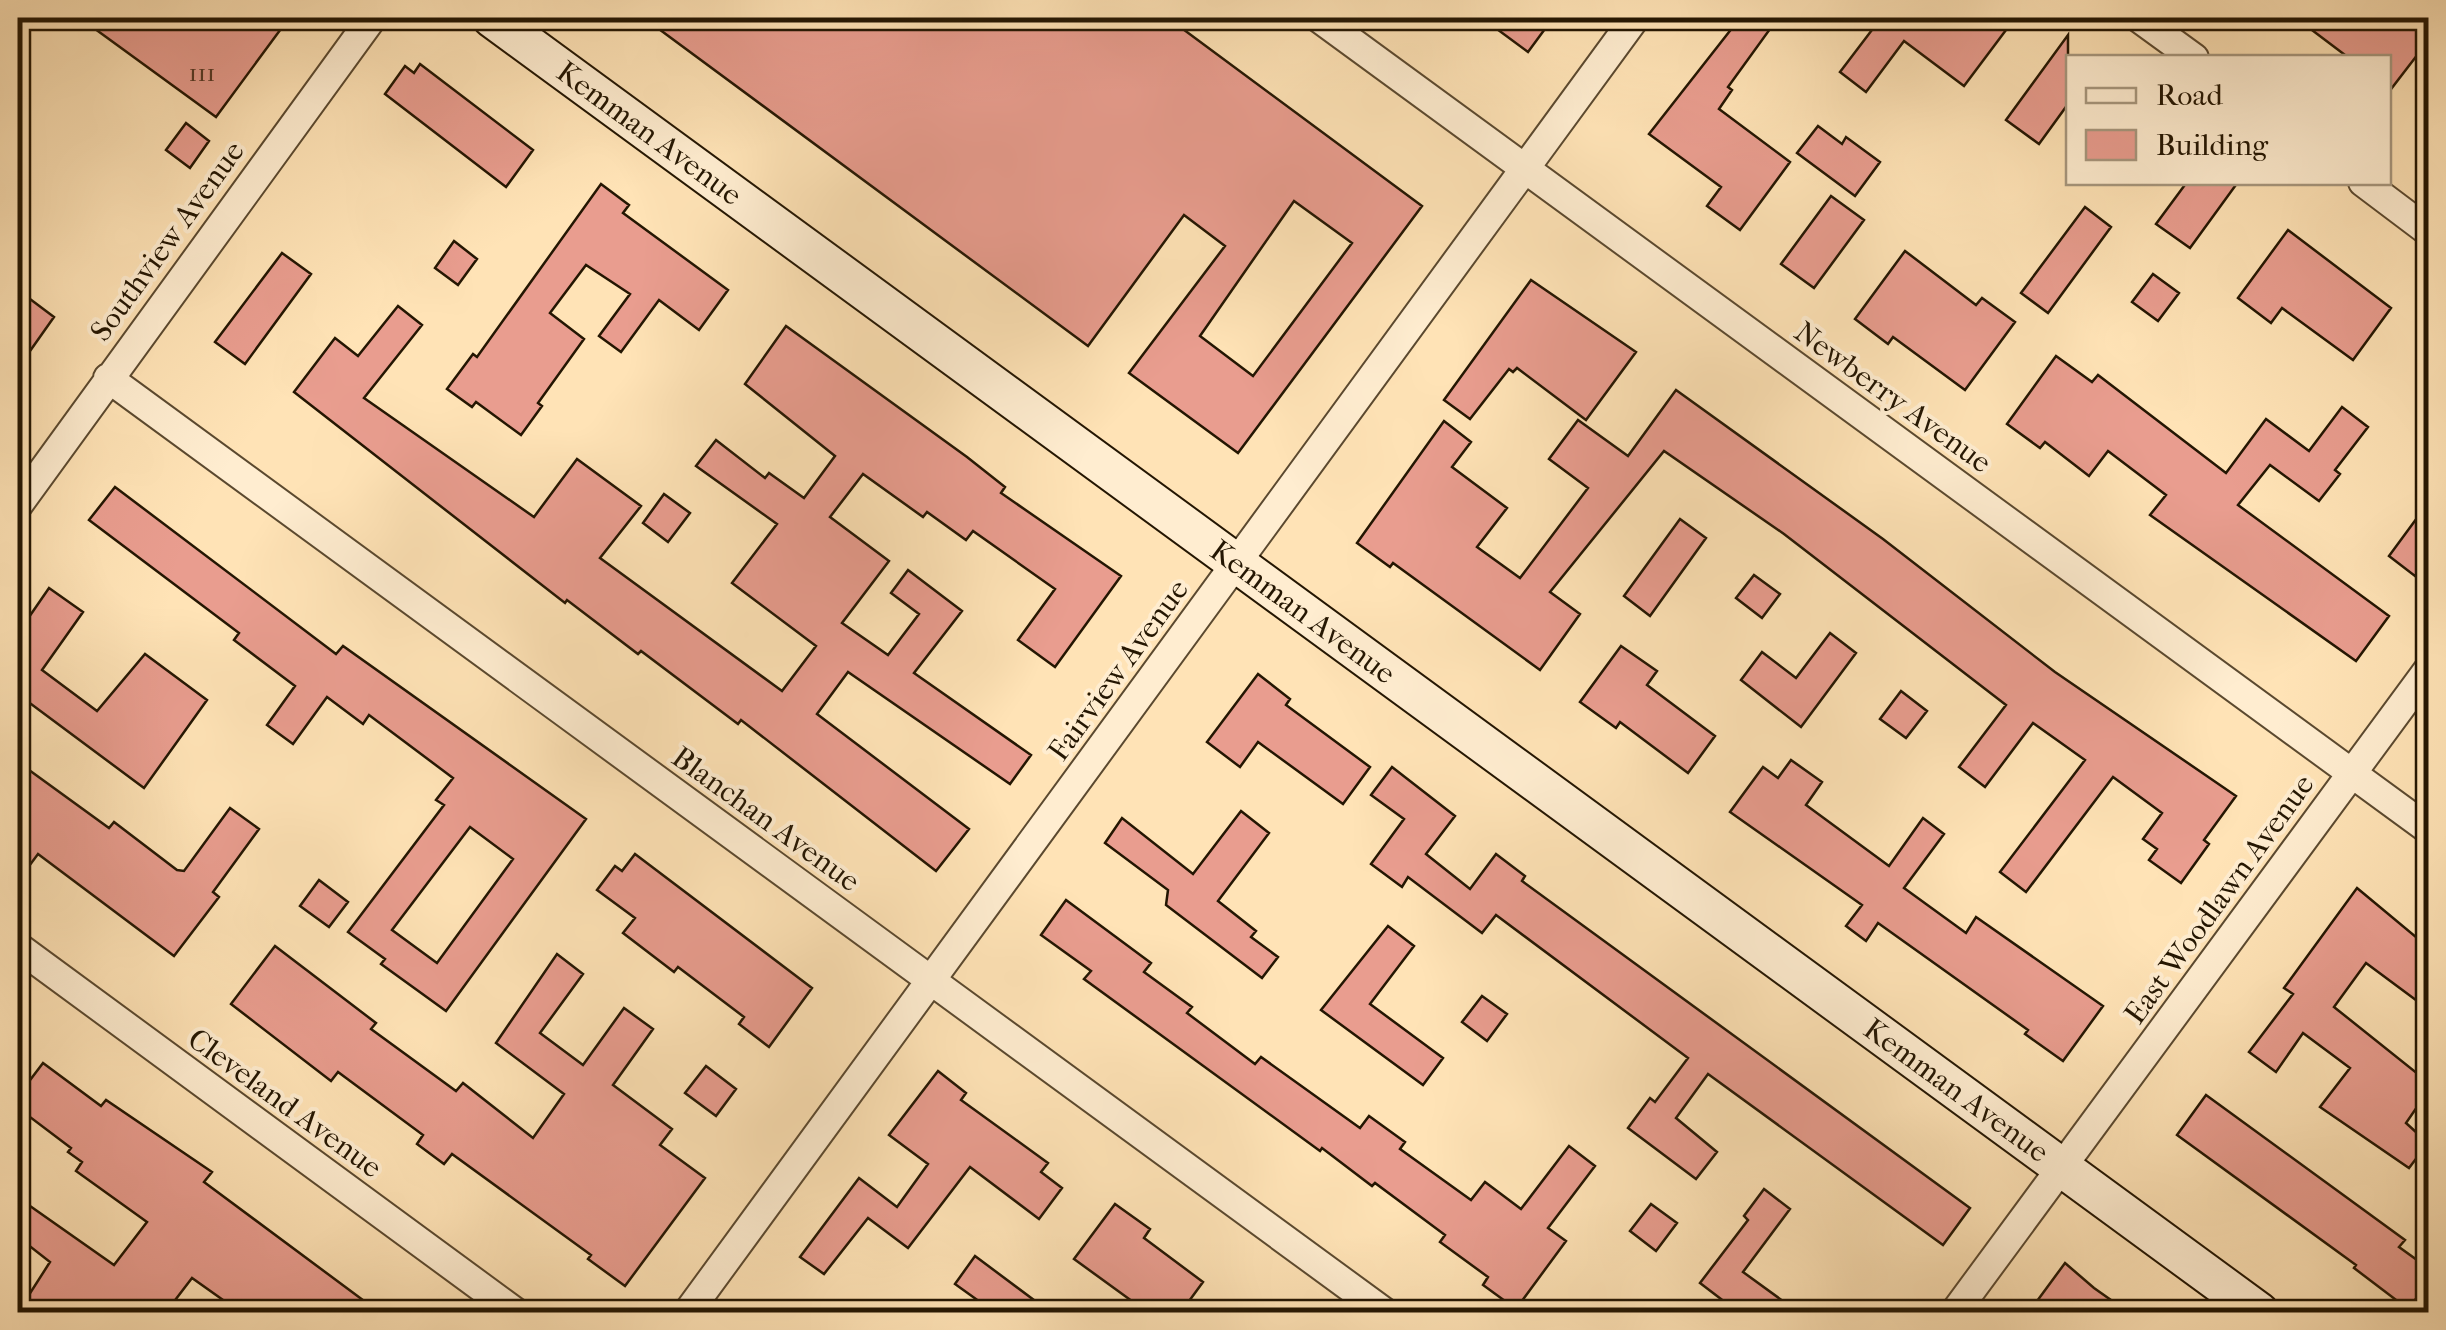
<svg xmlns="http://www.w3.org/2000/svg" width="2446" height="1330" viewBox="0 0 2446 1330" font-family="'IM FELL French Canon',serif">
<rect width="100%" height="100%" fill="#ffe3b6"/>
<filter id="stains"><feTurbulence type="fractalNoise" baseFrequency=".002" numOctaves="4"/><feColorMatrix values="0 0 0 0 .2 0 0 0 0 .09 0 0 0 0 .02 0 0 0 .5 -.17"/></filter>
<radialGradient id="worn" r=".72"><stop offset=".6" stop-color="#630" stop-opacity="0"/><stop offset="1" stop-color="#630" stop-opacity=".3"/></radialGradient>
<path fill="#e99d8f" stroke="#241602" stroke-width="2.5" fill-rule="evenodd" d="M 80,18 L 289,18 L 216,117 Z
M 644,18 L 1168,18 L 1422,206 L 1238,453 L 1129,373 L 1225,246 L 1184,215 L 1088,346 ZM 1294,201 L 1352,243 L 1253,376 L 1200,336 Z
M 1482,18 L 1553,18 L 1528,52 Z
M 1740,18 L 1778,18 L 1728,87 L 1732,90 L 1719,109 L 1790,162 L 1740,230 L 1707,206 L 1721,187 L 1649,134 Z
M 1873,18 L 2015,18 L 1964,86 L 1904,41 L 1866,92 L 1840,72 L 1878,22 Z
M 2296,18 L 2428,18 L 2428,62 L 2418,54 L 2388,93 L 2388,58 L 2349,58 Z
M 2068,35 L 2068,104 L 2039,144 L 2006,120 Z
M 420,64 L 533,150 L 506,187 L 385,94 L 405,66 L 414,73 Z
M 186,123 L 209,141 L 190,168 L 166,150 Z
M 1818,126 L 1842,144 L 1846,137 L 1880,162 L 1855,196 L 1797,153 Z
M 2187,182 L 2238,182 L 2190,248 L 2156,224 Z
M 601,184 L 629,205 L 623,213 L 728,290 L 699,330 L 659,300 L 621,352 L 599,336 L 630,294 L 586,265 L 550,313 L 584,339 L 538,403 L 542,406 L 521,435 L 476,402 L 472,407 L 447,389 L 473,354 L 477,357 Z
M 1831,196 L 1864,220 L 1814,288 L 1781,264 Z
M 2085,207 L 2111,227 L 2048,313 L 2021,293 Z
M 2288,230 L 2391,308 L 2353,360 L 2282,308 L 2271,323 L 2238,298 Z
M 454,241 L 477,259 L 458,285 L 435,268 Z
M 1905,251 L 1976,305 L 1982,298 L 2015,322 L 1965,390 L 1893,337 L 1888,344 L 1855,319 Z
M 282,253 L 311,274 L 245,364 L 215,342 Z
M 2153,274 L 2179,293 L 2158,321 L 2132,302 Z
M 1531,280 L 1636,352 L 1586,420 L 1517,368 L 1513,372 L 1509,369 L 1470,419 L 1444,400 Z
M 18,290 L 54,317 L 18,368 Z
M 398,306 L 422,325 L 364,398 L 534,517 L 577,459 L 641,506 L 600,558 L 782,691 L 816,646 L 732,583 L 777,524 L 696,466 L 716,440 L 765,478 L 769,473 L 804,498 L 835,456 L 745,384 L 786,326 L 967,457 L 1005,487 L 1001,493 L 1121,576 L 1055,667 L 1018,640 L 1055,589 L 973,531 L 966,540 L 927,512 L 923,517 L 863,474 L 830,517 L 889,561 L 842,623 L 888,655 L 919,614 L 891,593 L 908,570 L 962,611 L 914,673 L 1031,755 L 1010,784 L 848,672 L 817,714 L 969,829 L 936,871 L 741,720 L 738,724 L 641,651 L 638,654 L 567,600 L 565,603 L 294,392 L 335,338 L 358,356 Z
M 2056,356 L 2092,382 L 2098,375 L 2226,473 L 2266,419 L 2309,451 L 2342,407 L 2368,427 L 2335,470 L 2340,474 L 2319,501 L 2270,465 L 2238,505 L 2389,616 L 2356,661 L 2150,515 L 2166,495 L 2108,451 L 2089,476 L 2045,442 L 2040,448 L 2007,424 Z
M 1676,390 L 1883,539 L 2055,672 L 2236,796 L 2204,840 L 2209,844 L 2181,883 L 2149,860 L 2157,849 L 2143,839 L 2162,813 L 2113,777 L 2026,892 L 2000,872 L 2085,760 L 2033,723 L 1985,787 L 1959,767 L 2006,705 L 1784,534 L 1664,451 L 1550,592 L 1580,614 L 1540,670 L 1393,563 L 1390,567 L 1357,543 L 1444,421 L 1471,442 L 1452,467 L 1507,508 L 1477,547 L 1520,578 L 1588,488 L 1549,459 L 1578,420 L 1628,456 Z
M 115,487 L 336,654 L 343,646 L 586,819 L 446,1011 L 381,964 L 385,959 L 348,932 L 444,805 L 436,800 L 453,778 L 369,715 L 363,724 L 327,697 L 293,744 L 267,725 L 295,686 L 234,640 L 239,633 L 89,520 ZM 470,827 L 513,859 L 437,963 L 392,930 Z
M 664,494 L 690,513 L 668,542 L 643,523 Z
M 2428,503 L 2428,557 L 2415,576 L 2389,556 Z
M 1680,519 L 1706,538 L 1650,616 L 1624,596 Z
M 1754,575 L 1780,594 L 1762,618 L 1736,598 Z
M 49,588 L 83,612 L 42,670 L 97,711 L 145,654 L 207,700 L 144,788 L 23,698 L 18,705 L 18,633 Z
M 1830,633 L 1856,653 L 1801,727 L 1741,680 L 1762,652 L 1796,678 Z
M 1621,646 L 1657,671 L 1647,685 L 1715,736 L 1688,773 L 1620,722 L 1616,728 L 1580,702 Z
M 1258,674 L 1290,699 L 1286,705 L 1370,767 L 1343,804 L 1258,742 L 1240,767 L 1207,742 Z
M 1901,691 L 1927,711 L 1906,738 L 1880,719 Z
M 1791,760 L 1822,782 L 1806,805 L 1889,866 L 1923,818 L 1944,834 L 1904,888 L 1966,933 L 1976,917 L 2103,1006 L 2063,1061 L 2025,1034 L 2028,1030 L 1878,923 L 1866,941 L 1846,926 L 1862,905 L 1730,812 L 1763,767 L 1778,778 Z
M 18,762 L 109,828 L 114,822 L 177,870 L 184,871 L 230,808 L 259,829 L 213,892 L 219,897 L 174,956 L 38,854 L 18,881 Z
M 1392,767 L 1455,816 L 1426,854 L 1470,889 L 1496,854 L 1525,876 L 1522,881 L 1970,1208 L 1943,1245 L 1708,1074 L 1676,1118 L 1717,1152 L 1696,1179 L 1628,1128 L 1650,1098 L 1655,1102 L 1688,1058 L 1496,915 L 1482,933 L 1408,877 L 1402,887 L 1371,864 L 1404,819 L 1371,795 Z
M 1241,811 L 1269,833 L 1218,901 L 1256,931 L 1251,937 L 1278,957 L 1262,978 L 1166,905 L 1168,890 L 1105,843 L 1122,818 L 1193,874 Z
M 635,854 L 812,988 L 769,1047 L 739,1024 L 744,1017 L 678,967 L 674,972 L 623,933 L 635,918 L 597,890 L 615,866 L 622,871 Z
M 319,880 L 348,902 L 329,927 L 300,906 Z
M 2357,888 L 2428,947 L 2428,1009 L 2366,963 L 2334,1007 L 2428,1082 L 2428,1091 L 2406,1123 L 2428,1143 L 2409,1168 L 2320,1107 L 2350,1068 L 2303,1033 L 2276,1072 L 2249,1052 L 2293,994 L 2284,988 Z
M 1066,900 L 1151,963 L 1144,972 L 1192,1007 L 1187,1013 L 1255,1064 L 1261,1057 L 1360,1128 L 1369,1116 L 1405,1142 L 1400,1149 L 1471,1200 L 1485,1182 L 1521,1209 L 1569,1146 L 1595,1166 L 1548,1228 L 1566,1241 L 1516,1309 L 1483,1285 L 1488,1277 L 1440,1242 L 1445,1235 L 1375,1183 L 1372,1186 L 1322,1148 L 1320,1151 L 1084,979 L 1091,971 L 1041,935 Z
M 1388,926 L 1414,946 L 1370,1004 L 1443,1058 L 1423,1085 L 1321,1010 Z
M 275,946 L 376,1023 L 371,1029 L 456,1091 L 463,1083 L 533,1138 L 564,1094 L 496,1043 L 557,954 L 583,974 L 540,1033 L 583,1065 L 624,1008 L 653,1029 L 613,1085 L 672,1129 L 660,1145 L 705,1178 L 625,1286 L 588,1259 L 591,1255 L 452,1154 L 444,1164 L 417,1144 L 423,1135 L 338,1072 L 331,1081 L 231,1004 Z
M 1482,996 L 1507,1014 L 1487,1041 L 1462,1022 Z
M 43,1063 L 101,1106 L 106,1100 L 212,1172 L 204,1182 L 379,1312 L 240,1312 L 192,1278 L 166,1312 L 18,1312 L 50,1262 L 18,1237 L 18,1223 L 30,1206 L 114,1265 L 147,1222 L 76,1171 L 82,1162 L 68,1152 L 71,1148 L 18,1108 L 18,1096 Z
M 706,1066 L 736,1089 L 716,1116 L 685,1093 Z
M 938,1071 L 966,1093 L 961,1100 L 1048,1163 L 1041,1172 L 1062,1188 L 1039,1219 L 970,1167 L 908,1248 L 868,1218 L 824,1274 L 800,1257 L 859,1178 L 897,1207 L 928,1164 L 889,1135 Z
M 2206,1095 L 2405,1240 L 2399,1247 L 2428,1268 L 2428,1283 L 2408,1309 L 2354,1268 L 2356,1265 L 2177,1135 Z
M 1764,1189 L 1790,1209 L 1743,1272 L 1798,1312 L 1738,1312 L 1700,1283 L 1748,1220 L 1744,1216 Z
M 1115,1204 L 1150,1229 L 1144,1238 L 1203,1282 L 1181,1312 L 1147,1312 L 1074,1259 Z
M 1651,1204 L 1677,1223 L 1656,1251 L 1630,1231 Z
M 975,1256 L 1050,1312 L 994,1312 L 955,1284 Z
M 2065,1263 L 2094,1288 L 2128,1312 L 2029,1312 Z"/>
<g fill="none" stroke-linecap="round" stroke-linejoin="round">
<defs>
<path id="street" d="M 1319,18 L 2428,829
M 2139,18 L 2194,58
M 2363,182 L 2428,231
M 108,378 L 1384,1312
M 18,505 L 372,18
M 18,947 L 515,1312
M 688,1312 L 1635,18
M 1955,1312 L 2428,670"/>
<g id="secondary">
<path id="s1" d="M 492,18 L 2259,1312"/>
</g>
</defs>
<use href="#street" stroke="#5b492f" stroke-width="32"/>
<use href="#secondary" stroke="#241602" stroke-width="42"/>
<use href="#street" stroke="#ffedd0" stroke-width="28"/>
<use href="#secondary" stroke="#ffedd0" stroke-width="38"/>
</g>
<g text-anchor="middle" stroke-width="8" stroke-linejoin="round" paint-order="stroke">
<g font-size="25" fill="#553825">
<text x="202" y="81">111</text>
</g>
<g font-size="30" fill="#241602" stroke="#ffedd0">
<text dy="10" stroke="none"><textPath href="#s1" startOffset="195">Kemman Avenue</textPath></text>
<text transform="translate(167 241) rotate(-54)" y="10">Southview Avenue</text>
<text transform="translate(1893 397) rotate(36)" y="10">Newberry Avenue</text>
<text dy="10" stroke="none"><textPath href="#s1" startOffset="1005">Kemman Avenue</textPath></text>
<text transform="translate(1118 670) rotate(-54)" y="10">Fairview Avenue</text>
<text transform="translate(766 819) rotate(36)" y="10">Blanchan Avenue</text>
<text transform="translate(2219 899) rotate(-54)" y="10">East Woodlawn Avenue</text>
<text dy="10" stroke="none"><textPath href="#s1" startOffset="1815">Kemman Avenue</textPath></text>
<text transform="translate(285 1103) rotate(36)" y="10">Cleveland Avenue</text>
</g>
</g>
<rect width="2446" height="1330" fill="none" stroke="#ffe3b6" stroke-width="60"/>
<rect x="20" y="20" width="2406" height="1290" fill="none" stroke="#241602" stroke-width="5"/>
<rect x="30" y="30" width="2386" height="1270" fill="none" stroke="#241602" stroke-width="2.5"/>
<rect x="2066" y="55" width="325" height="130" fill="#ffedd0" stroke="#a7977e" stroke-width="2.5"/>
<rect x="2086" y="88" width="50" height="15" fill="#ffedd0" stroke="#a7977e" stroke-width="2.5"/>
<text x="2156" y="105" font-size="30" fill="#241602">Road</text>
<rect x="2086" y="130" width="50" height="30" fill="#e99d8f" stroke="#a7977e" stroke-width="2.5"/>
<text x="2156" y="155" font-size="30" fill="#241602">Building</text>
<rect width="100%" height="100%" filter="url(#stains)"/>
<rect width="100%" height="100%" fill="url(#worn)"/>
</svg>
